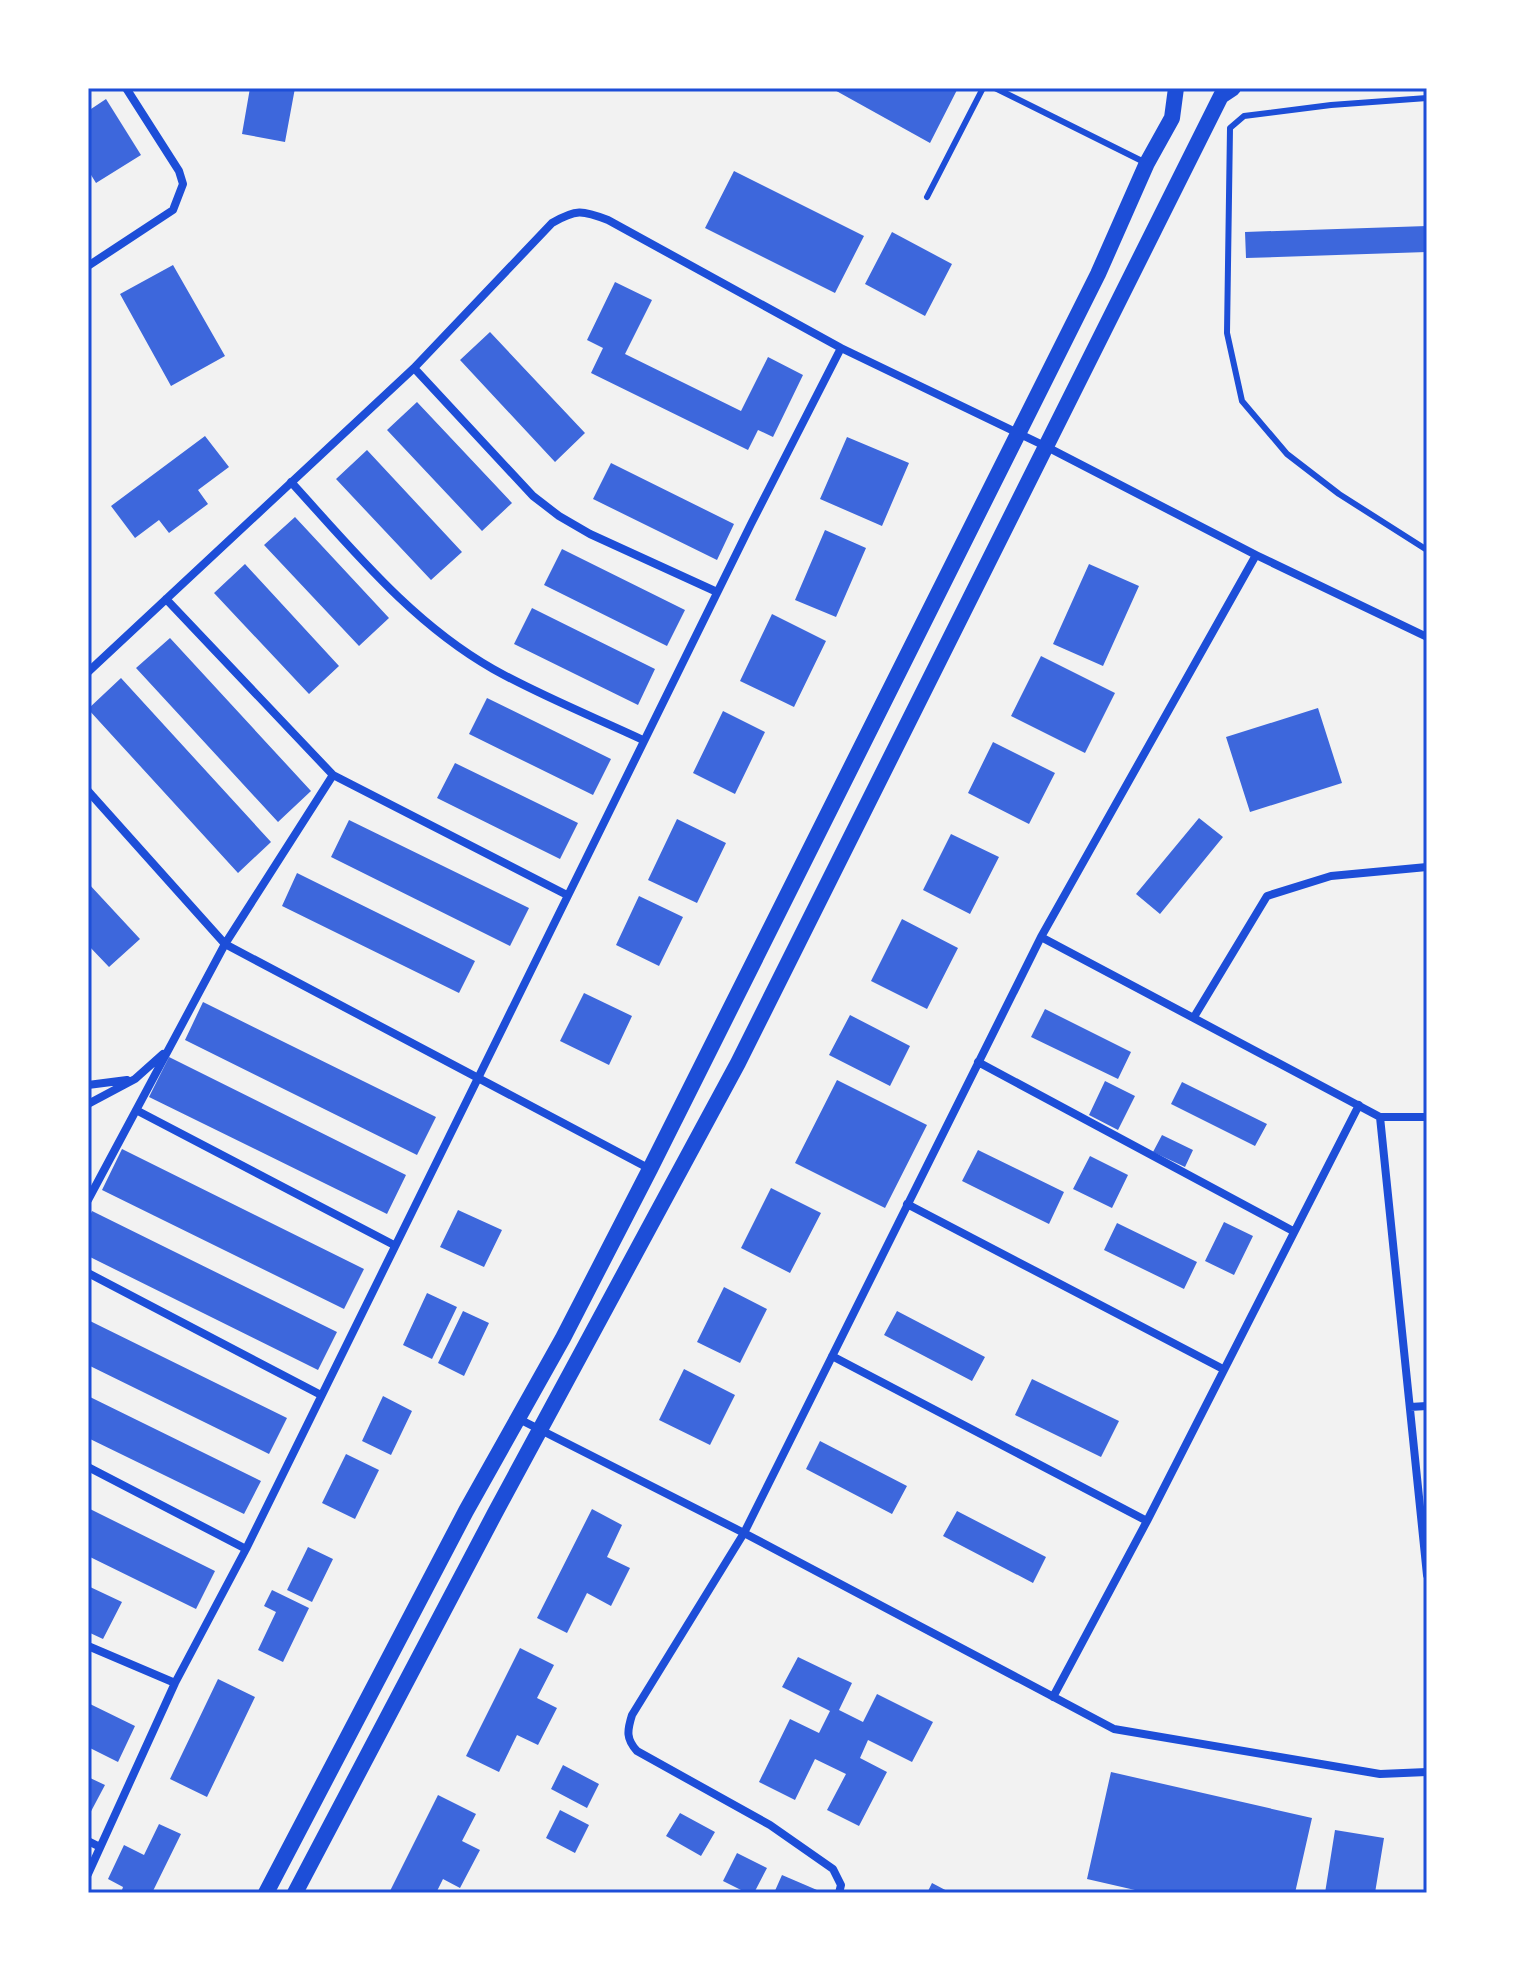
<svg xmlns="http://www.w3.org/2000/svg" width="1515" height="1981" viewBox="0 0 1515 1981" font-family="'DejaVu Sans',sans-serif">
<rect width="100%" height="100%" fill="#f2f2f2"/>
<path fill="#3d67dc" d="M 250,88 L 295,88 L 285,142 L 242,134 Z
M 831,88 L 958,88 L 930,143 Z
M 106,99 L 141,155 L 96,183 L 88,170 L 88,111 Z
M 734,171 L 864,236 L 835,293 L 705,228 Z
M 1427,226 L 1427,252 L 1246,258 L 1245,232 Z
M 892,232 L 952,264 L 925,316 L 865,284 Z
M 173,265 L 225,356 L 171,386 L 120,294 Z
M 615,282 L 652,300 L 625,354 L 741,411 L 768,357 L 803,375 L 773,437 L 758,430 L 748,450 L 591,373 L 603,348 L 587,340 Z
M 490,332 L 585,433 L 555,462 L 460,360 Z
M 417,402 L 512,503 L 482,531 L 387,430 Z
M 205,436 L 229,467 L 198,490 L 208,504 L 169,533 L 159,520 L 135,538 L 111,506 Z
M 847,437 L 909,463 L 882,526 L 820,499 Z
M 367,450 L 462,552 L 431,580 L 336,479 Z
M 611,463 L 734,524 L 717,560 L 593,499 Z
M 295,517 L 389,618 L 359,646 L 264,545 Z
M 825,530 L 866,548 L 836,617 L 795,600 Z
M 562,549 L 685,610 L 667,646 L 544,585 Z
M 245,564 L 339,666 L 309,694 L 214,593 Z
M 1089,564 L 1139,586 L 1103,666 L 1053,644 Z
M 532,608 L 655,669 L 638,705 L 514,644 Z
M 772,614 L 826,641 L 794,707 L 740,681 Z
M 170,638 L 311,791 L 278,822 L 136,668 Z
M 1041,656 L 1115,693 L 1085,753 L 1011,716 Z
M 121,678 L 271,842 L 238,873 L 88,709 Z
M 487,698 L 611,759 L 593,795 L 469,734 Z
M 1318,708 L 1342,783 L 1250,812 L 1226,737 Z
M 723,711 L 765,732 L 735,794 L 693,773 Z
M 993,742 L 1055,773 L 1029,824 L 968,793 Z
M 455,763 L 578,823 L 560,859 L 437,798 Z
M 1199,818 L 1223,837 L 1160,914 L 1136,894 Z
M 677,819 L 726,843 L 697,903 L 648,880 Z
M 349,820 L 529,908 L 510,946 L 331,857 Z
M 951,834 L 999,857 L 970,914 L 923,890 Z
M 297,873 L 475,961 L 459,993 L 282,906 Z
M 88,883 L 140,939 L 109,967 L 88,945 Z
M 639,896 L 683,917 L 659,966 L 616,945 Z
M 902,919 L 958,948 L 927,1009 L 871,981 Z
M 584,993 L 632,1016 L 609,1065 L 560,1041 Z
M 203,1002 L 436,1117 L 417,1155 L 185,1040 Z
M 1045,1009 L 1131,1052 L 1118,1079 L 1031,1037 Z
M 850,1015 L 910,1046 L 890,1086 L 829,1055 Z
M 169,1057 L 406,1175 L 387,1214 L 149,1097 Z
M 837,1080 L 927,1125 L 885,1208 L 795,1163 Z
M 1105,1081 L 1135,1096 L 1118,1130 L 1089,1115 Z
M 1182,1082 L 1267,1124 L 1255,1146 L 1171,1104 Z
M 1162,1135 L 1193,1150 L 1185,1167 L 1153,1152 Z
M 122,1149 L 364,1269 L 344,1309 L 102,1190 Z
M 978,1150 L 1064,1192 L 1049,1224 L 962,1181 Z
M 1090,1156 L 1128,1175 L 1112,1208 L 1073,1189 Z
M 771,1188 L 821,1213 L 790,1273 L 741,1248 Z
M 458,1210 L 502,1230 L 484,1267 L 440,1247 Z
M 92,1211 L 337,1332 L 318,1370 L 88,1256 L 88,1220 Z
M 1224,1222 L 1253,1236 L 1234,1275 L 1205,1261 Z
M 1117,1223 L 1197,1262 L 1184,1289 L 1104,1250 Z
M 724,1287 L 767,1309 L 740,1363 L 697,1342 Z
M 427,1293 L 457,1307 L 432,1359 L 403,1345 Z
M 463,1311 L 489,1323 L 464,1376 L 438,1363 Z
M 897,1311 L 985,1357 L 972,1381 L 884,1335 Z
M 88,1320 L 287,1418 L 269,1454 L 88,1365 Z
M 684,1369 L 735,1395 L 710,1445 L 659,1420 Z
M 1032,1379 L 1119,1421 L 1101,1457 L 1015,1415 Z
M 88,1396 L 261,1481 L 244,1514 L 88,1438 Z
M 383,1396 L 412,1411 L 391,1455 L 362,1441 Z
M 820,1441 L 907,1486 L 892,1514 L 806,1469 Z
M 346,1454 L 379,1470 L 355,1519 L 322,1503 Z
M 88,1508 L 215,1571 L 196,1609 L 88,1556 Z
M 592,1509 L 622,1525 L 607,1557 L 630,1568 L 611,1606 L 587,1593 L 567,1633 L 537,1618 Z
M 957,1511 L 1046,1557 L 1033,1583 L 943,1536 Z
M 308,1547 L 333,1559 L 312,1602 L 287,1590 Z
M 88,1586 L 122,1602 L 103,1639 L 88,1632 Z
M 272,1590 L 309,1608 L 283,1662 L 258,1650 L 276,1612 L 264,1606 Z
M 520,1648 L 554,1665 L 537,1698 L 557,1708 L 538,1745 L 517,1735 L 499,1772 L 466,1756 Z
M 798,1657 L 852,1683 L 839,1710 L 863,1722 L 877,1694 L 933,1722 L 912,1762 L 868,1740 L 860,1758 L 887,1772 L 859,1826 L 827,1810 L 846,1774 L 815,1759 L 795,1800 L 759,1782 L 790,1719 L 819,1733 L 830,1711 L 782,1687 Z
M 218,1679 L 255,1697 L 207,1797 L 170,1779 Z
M 88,1703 L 135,1726 L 118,1762 L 88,1747 Z
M 563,1765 L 599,1784 L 587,1808 L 551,1789 Z
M 1111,1772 L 1312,1818 L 1295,1893 L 1148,1893 L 1087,1879 Z
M 88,1777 L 105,1785 L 88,1817 Z
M 438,1795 L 476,1814 L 462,1841 L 480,1850 L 460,1888 L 443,1879 L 436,1893 L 389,1893 Z
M 560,1810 L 589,1825 L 575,1853 L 546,1838 Z
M 680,1813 L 715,1832 L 701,1856 L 666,1836 Z
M 159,1824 L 181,1834 L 152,1893 L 121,1893 L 123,1887 L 108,1879 L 124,1845 L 144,1855 Z
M 1335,1830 L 1384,1838 L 1375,1893 L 1325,1893 Z
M 737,1853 L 767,1868 L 754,1893 L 747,1893 L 723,1881 Z
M 782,1875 L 817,1890 L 816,1893 L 774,1893 Z
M 932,1883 L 951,1893 L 927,1893 Z"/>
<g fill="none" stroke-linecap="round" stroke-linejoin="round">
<path stroke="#1d4ed8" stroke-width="6" d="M 995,88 L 1146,163
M 1427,98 L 1331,105 L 1244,116 L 1230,128 L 1227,333 L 1242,401 L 1287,454 L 1339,494 L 1427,550
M 927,197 L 983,88"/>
<path stroke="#1d4ed8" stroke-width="8" d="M 88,266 L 173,210 L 183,184 L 179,171 L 126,88
M 414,368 L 533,496 L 559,516 L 590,534 L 717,592
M 291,482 C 353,550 412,623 493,669 C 541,696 594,717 643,740
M 166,599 L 333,775 L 567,895
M 88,672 L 414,368 L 552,223 C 576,209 582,210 608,220 L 841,348 L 1047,447 L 1256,555 L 1427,637
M 88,791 L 225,944 L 650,1169
M 1041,937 L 1380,1117 L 1427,1117
M 1194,1017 L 1267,896 L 1331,876 L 1427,867
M 978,1062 L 1293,1231
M 88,1085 L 127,1080
M 88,1104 L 135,1079 L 163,1054
M 136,1110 L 394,1245
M 1380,1117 L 1427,1575
M 88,1200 L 225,944 L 333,775
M 907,1204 L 1223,1369
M 88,1273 L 321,1395
M 832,1356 L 1147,1521
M 1410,1407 L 1427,1406
M 519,1419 L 744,1533 L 1114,1729 L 1380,1774 L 1427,1772
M 88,1467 L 246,1549
M 88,1646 L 175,1683
M 1053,1697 L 1147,1521 L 1359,1105
M 88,1841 L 100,1847
M 88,1874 L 175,1683 L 246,1549 L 751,524 L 841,348
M 839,1893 L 841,1885 L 833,1869 L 770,1825 L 637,1751 C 626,1739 627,1731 632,1715 L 744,1533 L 1041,937 L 1256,555"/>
<path stroke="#1d4ed8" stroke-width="16" d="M 266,1893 L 466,1511 L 563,1338 L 650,1169 L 1098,274 L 1147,163 L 1172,118 L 1176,88
M 295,1893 L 495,1513 L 738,1063 L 1221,96 L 1233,88"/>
</g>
<rect width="1515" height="1981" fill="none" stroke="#ffffff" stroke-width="180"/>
<rect x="90" y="90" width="1335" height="1801" fill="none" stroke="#1d4ed8" stroke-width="3"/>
</svg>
